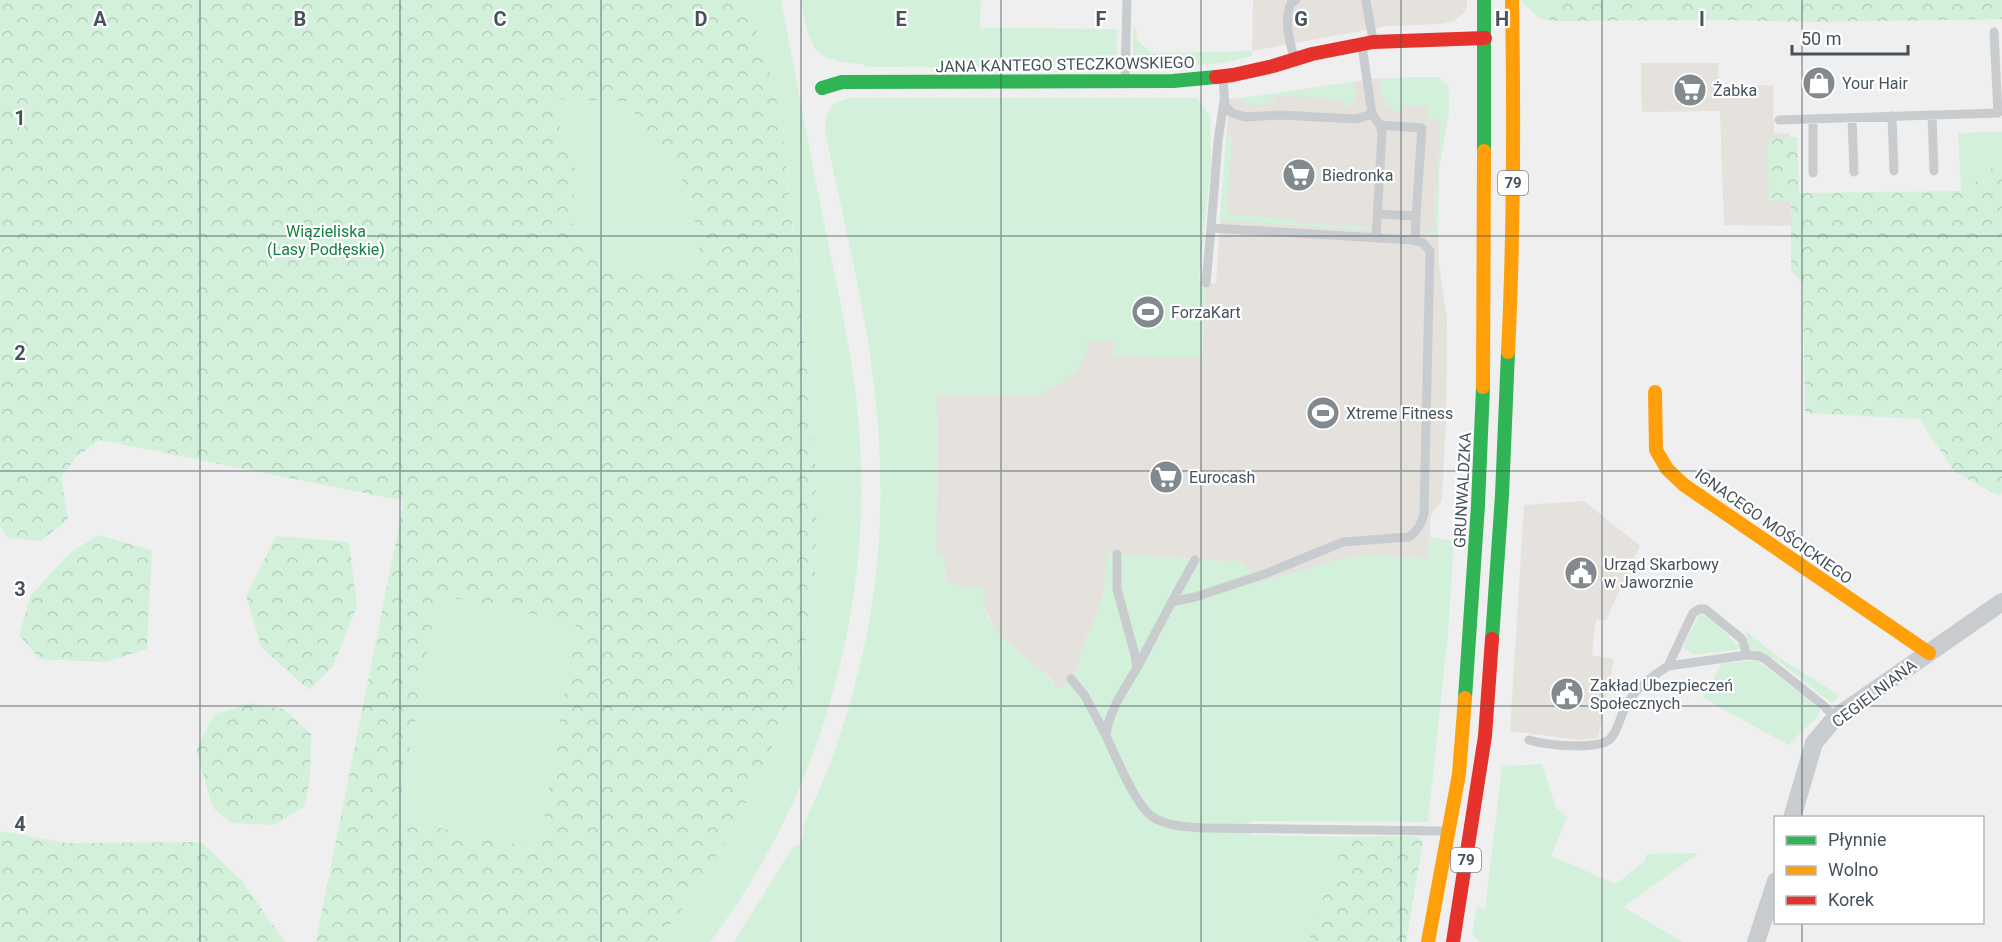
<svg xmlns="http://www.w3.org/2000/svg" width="2002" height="942" viewBox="0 0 2002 942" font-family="Roboto,sans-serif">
<defs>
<pattern id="forest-crowns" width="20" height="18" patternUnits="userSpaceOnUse" patternTransform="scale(1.5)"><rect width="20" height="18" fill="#d3f0db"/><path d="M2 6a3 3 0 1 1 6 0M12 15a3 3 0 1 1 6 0" fill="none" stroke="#b6d0be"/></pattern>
</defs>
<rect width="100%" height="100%" fill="#f0efef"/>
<path fill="#e5e2dd" d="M 1253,0 L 1467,0 L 1467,9 L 1455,21 L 1440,24 L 1388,26 L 1252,51 Z
M 1641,63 L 1718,63 L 1719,86 L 1773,85 L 1774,133 L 1790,134 L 1791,226 L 1724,225 L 1720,111 L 1642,112 Z
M 1419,77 L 1438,77 L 1448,85 L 1449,111 L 1439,169 L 1438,210 L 1439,264 L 1447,319 L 1446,419 L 1442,501 L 1431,515 L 1428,559 L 1369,555 L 1338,560 L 1259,583 L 1241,562 L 1107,554 L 1104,592 L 1100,607 L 1084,643 L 1076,673 L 1058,690 L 1050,678 L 995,632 L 982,601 L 945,582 L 945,557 L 936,553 L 937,396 L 1037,395 L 1087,342 L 1113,342 L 1113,356 L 1202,358 L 1206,283 L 1216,283 L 1229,99 L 1245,98 L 1371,79 Z
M 1584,501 L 1640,546 L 1606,620 L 1596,619 L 1592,655 L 1614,659 L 1598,738 L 1578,740 L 1510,731 L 1524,505 Z"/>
<path fill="#d3f0db" d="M 746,0 L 781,0 C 796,79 811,158 827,237 C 839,297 853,357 858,417 C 876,602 822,794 710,942 L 658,942 C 728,850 786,744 808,630 C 824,543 815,453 807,367 C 799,287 791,207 782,128 L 771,75 Z
M 801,0 L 981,0 L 980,28 L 1117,29 L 1116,68 L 865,67 L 864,64 C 811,62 810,47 801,0 Z
M 1523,0 L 1549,0 L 1549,21 L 1540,18 L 1523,3 Z
M 1133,28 L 1136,28 L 1137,40 L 1152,53 L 1252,51 L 1252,56 L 1223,63 L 1139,68 L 1133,58 Z
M 1419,77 L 1438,78 L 1448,85 L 1449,111 L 1439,169 L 1438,235 L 1422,234 L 1422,231 L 1436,231 L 1436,219 L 1434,218 L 1441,121 L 1427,119 L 1428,107 L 1403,105 L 1402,112 C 1384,110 1379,95 1381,79 Z
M 1352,82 C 1357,93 1358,106 1343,107 L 1343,100 L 1274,95 L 1274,102 C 1263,103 1248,110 1242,98 Z
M 558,98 L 632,102 L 640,135 L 671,158 L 688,193 L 701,245 L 686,273 L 612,275 L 586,247 L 570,217 L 577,176 L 568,146 L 554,114 Z
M 851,98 L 1197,98 L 1210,115 L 1211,163 L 1199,282 L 1206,283 L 1202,358 L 1113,356 L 1113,342 L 1087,342 L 1087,351 L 1077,371 L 1060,383 L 1037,395 L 937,396 L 936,553 L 945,556 L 946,582 L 985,590 C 974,634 1038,658 1058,690 L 1076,673 L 1084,643 L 1100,607 L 1104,592 L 1106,554 L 1242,562 L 1259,583 L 1338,560 L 1369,555 L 1428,559 L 1430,537 L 1454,541 L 1448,633 L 1428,822 L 1251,821 L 1251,835 L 1346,837 L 1310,932 L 1310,942 L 734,942 L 792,848 C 801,845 806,835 803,826 C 812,805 822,785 830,764 C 842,731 852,698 860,664 C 883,573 885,478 874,385 C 864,300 842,215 825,131 C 826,111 830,101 851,98 Z
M 2002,132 L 2002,157 L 1986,175 L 1961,191 L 1958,133 Z
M 1228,135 L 1232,138 L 1227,214 L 1293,219 L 1293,222 L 1367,227 L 1366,230 L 1220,220 L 1226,137 Z
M 438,595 L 576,623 L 539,850 L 397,819 Z
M 1700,613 L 1714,622 L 1742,649 L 1694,655 L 1683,647 Z
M 1745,630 L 1778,657 L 1839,695 L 1832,703 L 1829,701 C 1805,683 1780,657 1750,649 Z
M 1757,660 L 1820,709 L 1818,716 L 1788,745 L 1703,698 L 1721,664 Z
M 1542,764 L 1556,808 L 1567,817 L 1551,856 L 1616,884 L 1644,862 L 1647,854 L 1699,853 L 1623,907 L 1683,942 L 1481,942 L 1472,935 L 1477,906 L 1485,910 L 1502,766 Z"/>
<path fill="url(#forest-crowns)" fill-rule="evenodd" d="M 0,0 L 746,0 L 771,75 L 782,128 C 790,204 798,281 806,358 C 815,448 824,540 808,630 C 787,742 726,852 658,942 L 313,942 L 316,941 L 404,501 L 100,440 L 76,457 L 61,478 L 68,519 L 41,541 L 8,538 L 0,526 ZM 558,99 L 632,102 L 640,135 L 671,158 L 688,193 L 701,245 L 686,273 L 613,275 L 586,247 L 570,217 L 577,176 L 568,146 L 554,114 ZM 438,595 L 576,623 L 539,849 L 397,819 Z
M 1549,0 L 2002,0 L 2002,19 L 1819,22 L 1719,20 L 1549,21 Z
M 1797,137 L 1799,193 L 1961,191 L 1986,175 L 2002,157 L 2002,493 L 1999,496 L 1955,472 L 1919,419 L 1805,413 L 1803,284 L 1791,270 L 1791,201 L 1769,201 L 1767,138 Z
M 98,535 L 152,550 L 147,649 L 105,662 L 40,659 L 19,635 L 31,595 L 70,553 Z
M 276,536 L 349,542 L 357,607 L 333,666 L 309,690 L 261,647 L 246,596 Z
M 252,703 L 284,709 L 311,734 L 310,779 L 304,807 L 274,825 L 231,823 L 213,808 L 196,750 L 214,714 Z
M 0,831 L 66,843 L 201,842 L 242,881 L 285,942 L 0,942 Z
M 1414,836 L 1423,840 L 1406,942 L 1310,942 L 1310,932 L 1346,837 Z"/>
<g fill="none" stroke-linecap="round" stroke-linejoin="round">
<path stroke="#c9ccce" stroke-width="9" d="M 1366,1 L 1373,40
M 1362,46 L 1372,114 L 1380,125 L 1382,133 L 1376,238
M 1294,57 C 1289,40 1284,19 1291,3 L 1296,0
M 1223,78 L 1225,106 L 1232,113 L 1245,117 L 1280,115 L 1356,119 L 1372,114
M 1125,79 L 1127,0
M 1932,115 L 1934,171
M 1892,116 L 1894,171
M 1852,118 L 1854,172
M 1813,119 L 1813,173
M 1779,120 L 1998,113 L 1994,32
M 1377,214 L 1416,216 L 1422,128 L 1380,125
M 1415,241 L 1416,216
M 1206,283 L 1211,228
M 1117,554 L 1117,589 L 1135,655 L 1137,668
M 1195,560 C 1175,595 1157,630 1138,666 C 1125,689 1109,709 1106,736 C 1116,756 1137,811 1156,819 C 1172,827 1189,827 1206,828 L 1443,831
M 1171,602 L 1195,597 L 1265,574 L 1343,542 L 1409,537 C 1418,531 1422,524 1424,513 L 1430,251 L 1423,243 L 1413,240 L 1211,228 L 1218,141 L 1224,101
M 1747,655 L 1668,666 L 1693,613 L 1699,609 L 1705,609 L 1742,639 L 1747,655 L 1759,656 L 1765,659 L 1824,706 L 1835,718
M 1071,679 L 1085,696 L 1106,736
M 1529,740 C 1545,745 1600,751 1611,738 C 1618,730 1620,717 1625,708 C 1634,689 1651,677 1668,666"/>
<path stroke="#c9ccce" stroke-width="18" d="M 1792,818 L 1814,743 L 1835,718 L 2002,602
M 1756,942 L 1776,881"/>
<path stroke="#30b455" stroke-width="14" d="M 822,88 L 842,82 L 1173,81 L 1216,77
M 1484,151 L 1484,0
M 1492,639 L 1502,495 L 1508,352
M 1465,698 L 1478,505 L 1483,387"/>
<path stroke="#ff9f0a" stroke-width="14" d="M 1508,352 C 1514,234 1514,117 1512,0
M 1483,387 L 1484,151
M 1655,392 L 1656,450 L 1667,469 L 1684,485 L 1929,653
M 1428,942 L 1459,774 L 1465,698"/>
<path stroke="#e5322d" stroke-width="14" d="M 1216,77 L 1233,75 L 1273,66 L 1312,54 L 1373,42 L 1485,38
M 1453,942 L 1485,736 L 1492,639"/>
</g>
<path fill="none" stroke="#46535c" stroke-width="1.5" stroke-opacity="0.55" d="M 200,0 L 200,942M 400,0 L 400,942M 601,0 L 601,942M 801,0 L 801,942M 1001,0 L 1001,942M 1201,0 L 1201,942M 1401,0 L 1401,942M 1602,0 L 1602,942M 1802,0 L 1802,818M 0,236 L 2002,236M 0,471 L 2002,471M 0,706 L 2002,706M 1802,922 L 1802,942"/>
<defs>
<symbol id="shop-disc" viewBox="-11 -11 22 22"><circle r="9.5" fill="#828a8f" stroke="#fff"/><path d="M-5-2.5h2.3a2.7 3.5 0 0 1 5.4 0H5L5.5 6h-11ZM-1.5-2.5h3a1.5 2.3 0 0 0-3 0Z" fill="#fff"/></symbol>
<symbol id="supermarket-disc" viewBox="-11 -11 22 22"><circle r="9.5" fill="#828a8f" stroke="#fff"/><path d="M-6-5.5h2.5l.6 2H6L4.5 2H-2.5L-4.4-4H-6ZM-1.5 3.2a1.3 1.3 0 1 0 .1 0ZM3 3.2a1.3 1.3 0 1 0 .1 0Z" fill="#fff"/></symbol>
<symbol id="stadium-disc" viewBox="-11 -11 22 22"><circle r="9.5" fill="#828a8f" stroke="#fff"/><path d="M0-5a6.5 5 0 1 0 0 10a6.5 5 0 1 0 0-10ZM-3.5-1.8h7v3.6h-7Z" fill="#fff"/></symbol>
<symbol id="civic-disc" viewBox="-11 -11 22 22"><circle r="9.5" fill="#828a8f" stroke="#fff"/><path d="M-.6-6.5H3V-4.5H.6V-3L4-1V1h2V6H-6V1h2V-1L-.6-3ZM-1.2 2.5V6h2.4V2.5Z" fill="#fff"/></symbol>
</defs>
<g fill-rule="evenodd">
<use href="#shop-disc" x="1800" y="64" width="38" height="38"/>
<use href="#supermarket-disc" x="1671" y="71" width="38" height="38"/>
<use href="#supermarket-disc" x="1280" y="156" width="38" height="38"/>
<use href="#stadium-disc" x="1129" y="293" width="38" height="38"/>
<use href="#stadium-disc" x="1304" y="394" width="38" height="38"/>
<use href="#supermarket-disc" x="1147" y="458" width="38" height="38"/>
<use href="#civic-disc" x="1562" y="554" width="38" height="38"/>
<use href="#civic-disc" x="1548" y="675" width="38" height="38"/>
</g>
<g text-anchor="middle" stroke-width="4.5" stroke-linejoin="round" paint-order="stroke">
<g fill="#fff" stroke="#7e878d" stroke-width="1.5">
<rect x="1498" y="171" width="30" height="24" rx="4.5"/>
<rect x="1451" y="848" width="30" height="24" rx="4.5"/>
</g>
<g font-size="15" font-weight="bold" fill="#46535c">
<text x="1513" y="188">79</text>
<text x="1466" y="865">79</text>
</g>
<g font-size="16" fill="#46535c" stroke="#fff">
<text transform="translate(1065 64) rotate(-1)" y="6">JANA KANTEGO STECZKOWSKIEGO</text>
<text transform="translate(1462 490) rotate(-87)" y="6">GRUNWALDZKA</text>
<text transform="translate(1774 526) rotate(35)" y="6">IGNACEGO MOŚCICKIEGO</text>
<text transform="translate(1874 693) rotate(-37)" y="6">CEGIELNIANA</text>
</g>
<g font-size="16" fill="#46535c" stroke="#fff" text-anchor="start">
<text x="1842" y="89">Your Hair</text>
<text x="1713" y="96">Żabka</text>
<text x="1322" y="181">Biedronka</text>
<text x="1171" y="318">ForzaKart</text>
<text x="1346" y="419">Xtreme Fitness</text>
<text x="1189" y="483">Eurocash</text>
<text x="1604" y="570">Urząd Skarbowy<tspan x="1604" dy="18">w Jaworznie</tspan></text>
<text x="1590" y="691">Zakład Ubezpieczeń<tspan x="1590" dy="18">Społecznych</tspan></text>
</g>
<g font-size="16" fill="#158042" stroke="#fff">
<text x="326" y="237">Wiązieliska<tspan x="326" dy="18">(Lasy Podłęskie)</tspan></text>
</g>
</g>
<g font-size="20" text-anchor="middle" font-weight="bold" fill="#46535c" stroke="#fff" stroke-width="4.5" stroke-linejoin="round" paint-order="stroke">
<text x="100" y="26">A</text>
<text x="300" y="26">B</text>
<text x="500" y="26">C</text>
<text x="701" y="26">D</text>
<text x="901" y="26">E</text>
<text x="1101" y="26">F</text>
<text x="1301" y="26">G</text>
<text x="1502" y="26">H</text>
<text x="1702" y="26">I</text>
<text x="20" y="125">1</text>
<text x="20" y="360">2</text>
<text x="20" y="596">3</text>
<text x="20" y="831">4</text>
</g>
<rect x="1774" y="816" width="210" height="108" fill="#ffffff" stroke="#b5babe" stroke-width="1.5"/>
<rect x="1786" y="836" width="30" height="9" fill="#30b455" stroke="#b5babe" stroke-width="1.5"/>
<text x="1828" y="846" font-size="18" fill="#46535c">Płynnie</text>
<rect x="1786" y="866" width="30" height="9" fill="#ff9f0a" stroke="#b5babe" stroke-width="1.5"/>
<text x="1828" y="876" font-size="18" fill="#46535c">Wolno</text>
<rect x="1786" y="896" width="30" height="9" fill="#e5322d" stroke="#b5babe" stroke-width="1.5"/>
<text x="1828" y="906" font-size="18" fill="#46535c">Korek</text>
<path d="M1792 45v9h116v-9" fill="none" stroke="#46535c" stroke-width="3"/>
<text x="1801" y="45" font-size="18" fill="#46535c" stroke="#ffffff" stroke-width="4.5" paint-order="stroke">50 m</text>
</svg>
